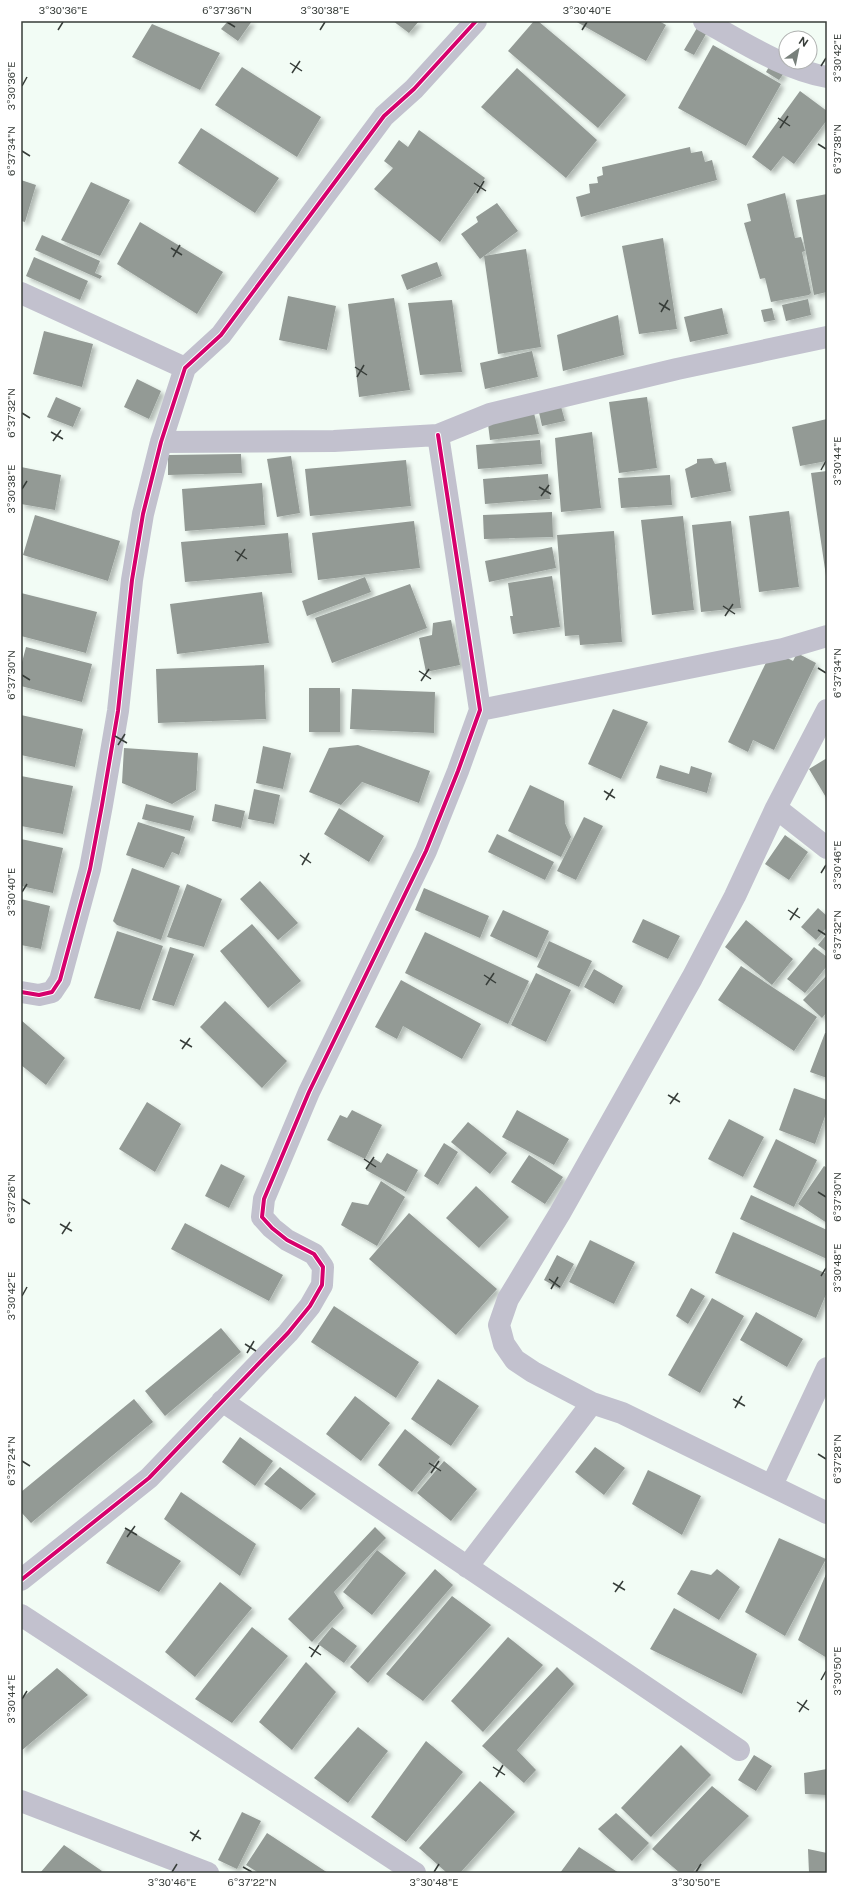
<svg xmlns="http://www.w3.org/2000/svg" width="848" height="1894" viewBox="0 0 848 1894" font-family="'Public Sans',sans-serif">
<defs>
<filter id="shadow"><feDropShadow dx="3.5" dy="3.5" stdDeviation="2" flood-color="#0004"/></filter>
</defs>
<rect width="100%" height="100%" fill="#f2fcf5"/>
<path fill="#939a95" filter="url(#shadow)" d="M 228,21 L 252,21 L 238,41 L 221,29 Z
M 393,21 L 419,21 L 409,33 Z
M 534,21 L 538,21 L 626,95 L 598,128 L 508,51 Z
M 575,21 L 659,21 L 666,25 L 646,61 Z
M 152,24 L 220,53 L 200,90 L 132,57 Z
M 697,28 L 706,34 L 694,55 L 684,50 Z
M 713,45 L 781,84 L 746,146 L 678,108 Z
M 770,65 L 784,73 L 779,80 L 766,72 Z
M 242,67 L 321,117 L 297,157 L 215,105 Z
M 517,68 L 597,140 L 566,178 L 481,107 Z
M 800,91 L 827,111 L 827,120 L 794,164 L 783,156 L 771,171 L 752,157 Z
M 201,128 L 279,178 L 255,213 L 178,163 Z
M 419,130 L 485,178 L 440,242 L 374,189 L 393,168 L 384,161 L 399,140 L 408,147 Z
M 690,147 L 691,153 L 702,151 L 705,162 L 712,160 L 717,180 L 581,217 L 576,197 L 590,193 L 589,184 L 598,183 L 597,177 L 603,175 L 602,167 Z
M 21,180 L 36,185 L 25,222 L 21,221 Z
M 91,182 L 130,200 L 100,256 L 61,240 Z
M 785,193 L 795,238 L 801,237 L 805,251 L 802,252 L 811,293 L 809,295 L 771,302 L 765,278 L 760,279 L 744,223 L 751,221 L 747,204 Z
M 827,194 L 827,292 L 814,295 L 796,200 Z
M 497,203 L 518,231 L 480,259 L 461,234 L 478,222 L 476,217 Z
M 140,222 L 223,272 L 197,314 L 117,264 Z
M 42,235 L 100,261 L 95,273 L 102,276 L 100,279 L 35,250 Z
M 663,238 L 677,329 L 639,334 L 622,246 Z
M 526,249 L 541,347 L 498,354 L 484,256 Z
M 34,257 L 88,281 L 80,300 L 26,276 Z
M 437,262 L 442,276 L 407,290 L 401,275 Z
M 288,296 L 336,306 L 327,350 L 279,340 Z
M 394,298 L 410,390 L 359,397 L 348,304 Z
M 808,299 L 811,315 L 786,321 L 782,305 Z
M 452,300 L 462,372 L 420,375 L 408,303 Z
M 722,308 L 728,334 L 690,342 L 684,317 Z
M 772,308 L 775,320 L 764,322 L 761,310 Z
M 618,315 L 624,355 L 563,371 L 557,335 Z
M 44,331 L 93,344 L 82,387 L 33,374 Z
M 532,351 L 538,377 L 485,389 L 480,363 Z
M 137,379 L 161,391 L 149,419 L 124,407 Z
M 56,397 L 81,408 L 73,427 L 47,417 Z
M 647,397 L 657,468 L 619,473 L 609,402 Z
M 560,403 L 565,421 L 542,426 L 538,408 Z
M 534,413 L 539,434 L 490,440 L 488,424 Z
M 827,419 L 827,461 L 800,466 L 792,427 Z
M 592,432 L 601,508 L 561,512 L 555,438 Z
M 540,440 L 542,464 L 478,469 L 476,445 Z
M 241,454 L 242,473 L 168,475 L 168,455 Z
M 291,456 L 300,513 L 277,517 L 267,459 Z
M 712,458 L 715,464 L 726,462 L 731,491 L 691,498 L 685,469 L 697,463 L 697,459 Z
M 406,460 L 411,506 L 310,516 L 305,469 Z
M 21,467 L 61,475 L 55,510 L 21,504 Z
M 827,471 L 827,576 L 826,576 L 811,473 Z
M 548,474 L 550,499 L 485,504 L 483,479 Z
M 670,475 L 672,505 L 621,508 L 618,478 Z
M 262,483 L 265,525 L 185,531 L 182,489 Z
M 789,511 L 799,587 L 759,592 L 749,516 Z
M 552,512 L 553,537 L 484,539 L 483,515 Z
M 35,515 L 120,541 L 108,581 L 23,555 Z
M 683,516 L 694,610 L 652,615 L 641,520 Z
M 414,521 L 420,568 L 318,580 L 312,533 Z
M 731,521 L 741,608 L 701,612 L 692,525 Z
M 614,531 L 622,642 L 580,645 L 579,635 L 565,636 L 557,535 Z
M 288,533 L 292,573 L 185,582 L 181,542 Z
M 552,547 L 556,568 L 489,582 L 485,561 Z
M 552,576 L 560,627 L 513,634 L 510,616 L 513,616 L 508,583 Z
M 365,577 L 371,592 L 307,616 L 302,601 Z
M 410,584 L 427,628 L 332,663 L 315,618 Z
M 262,592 L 269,643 L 177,654 L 170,604 Z
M 21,593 L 97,612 L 86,653 L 21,636 Z
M 451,620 L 460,665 L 426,672 L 419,638 L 432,635 L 433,623 Z
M 26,647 L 92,664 L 82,702 L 21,686 L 21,666 Z
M 772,650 L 793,661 L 797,653 L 816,663 L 774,750 L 753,740 L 748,752 L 728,742 Z
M 264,665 L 266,719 L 158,723 L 156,669 Z
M 309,688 L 340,688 L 340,732 L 309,732 Z
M 352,689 L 435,692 L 434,733 L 350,729 Z
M 613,709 L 648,722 L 621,779 L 588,764 Z
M 21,715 L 83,729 L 75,767 L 21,755 Z
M 358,745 L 430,771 L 419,803 L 362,782 L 341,805 L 309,792 L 329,748 Z
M 263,746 L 291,753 L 283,789 L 256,783 Z
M 124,748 L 198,753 L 196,790 L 172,804 L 122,783 Z
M 827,758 L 827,799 L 809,769 Z
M 660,765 L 689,774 L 691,766 L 712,773 L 707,793 L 656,778 Z
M 21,776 L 73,786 L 63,834 L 21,826 Z
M 530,785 L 564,801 L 565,823 L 571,837 L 561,857 L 508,831 Z
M 254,789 L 280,795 L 274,824 L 248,819 Z
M 146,804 L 194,816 L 190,831 L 142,819 Z
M 215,804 L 245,811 L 241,828 L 212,821 Z
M 339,808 L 384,836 L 369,862 L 324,834 Z
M 584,817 L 603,826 L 576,880 L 557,871 Z
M 138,822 L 185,837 L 179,855 L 172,852 L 164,868 L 126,855 Z
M 497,834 L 554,862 L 545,880 L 488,852 Z
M 785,835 L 808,852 L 789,880 L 765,864 Z
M 21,839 L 63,848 L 53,893 L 21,886 Z
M 132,868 L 180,886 L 161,940 L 117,925 L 113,921 Z
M 260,881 L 298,923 L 278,940 L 240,899 Z
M 187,884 L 222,899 L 204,947 L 167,937 Z
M 424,888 L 489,916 L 480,938 L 415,910 Z
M 21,899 L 50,906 L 41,949 L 21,945 Z
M 818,908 L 827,916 L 827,927 L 816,940 L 801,927 Z
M 503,910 L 549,931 L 537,958 L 490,936 Z
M 643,919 L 680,936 L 668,959 L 632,942 Z
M 746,920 L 793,959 L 772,985 L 725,947 Z
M 252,924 L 301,981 L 268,1008 L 220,951 Z
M 117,931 L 163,946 L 140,1010 L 94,998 Z
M 425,932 L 529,981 L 508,1024 L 405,973 Z
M 827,934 L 827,952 L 818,945 Z
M 549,941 L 592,961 L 579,987 L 537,967 Z
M 170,947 L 194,954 L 174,1006 L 152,1000 Z
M 814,947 L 827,957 L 827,966 L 805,993 L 787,979 Z
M 741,966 L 817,1017 L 794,1051 L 718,1000 Z
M 594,969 L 623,986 L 614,1004 L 584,987 Z
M 536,973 L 571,990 L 546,1042 L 511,1025 Z
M 827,975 L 827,1012 L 822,1018 L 803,1000 Z
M 401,980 L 481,1024 L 462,1059 L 403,1026 L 397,1039 L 375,1027 Z
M 225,1001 L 287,1061 L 262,1088 L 200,1027 Z
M 21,1020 L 65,1058 L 46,1085 L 21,1065 Z
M 825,1033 L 827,1033 L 827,1078 L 810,1072 Z
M 794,1088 L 827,1100 L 827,1111 L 815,1144 L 779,1130 Z
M 147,1102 L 181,1124 L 155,1172 L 119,1149 Z
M 352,1110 L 382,1125 L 365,1159 L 327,1140 L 340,1115 L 347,1118 Z
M 517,1110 L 569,1139 L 554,1165 L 502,1137 Z
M 729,1119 L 764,1137 L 743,1177 L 708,1159 Z
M 468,1122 L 507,1153 L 490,1174 L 451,1142 Z
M 776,1139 L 817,1160 L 794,1207 L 753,1187 Z
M 444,1143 L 458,1152 L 438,1185 L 424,1176 Z
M 387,1153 L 418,1170 L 406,1192 L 366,1170 L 373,1158 L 381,1163 Z
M 529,1155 L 563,1177 L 545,1204 L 511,1182 Z
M 221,1164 L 245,1176 L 229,1208 L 205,1196 Z
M 824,1166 L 827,1168 L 827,1223 L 798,1204 Z
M 381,1181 L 405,1197 L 377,1246 L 341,1225 L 352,1202 L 368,1205 Z
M 476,1186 L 509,1217 L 479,1248 L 446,1218 Z
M 751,1195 L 827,1230 L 827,1259 L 740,1219 Z
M 409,1213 L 497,1289 L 456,1335 L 369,1259 Z
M 185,1223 L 283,1275 L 269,1301 L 171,1249 Z
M 733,1232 L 827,1274 L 827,1292 L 816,1318 L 715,1273 Z
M 590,1240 L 635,1262 L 614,1304 L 569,1282 Z
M 557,1255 L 574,1264 L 560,1289 L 544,1280 Z
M 691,1288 L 705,1296 L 688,1324 L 676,1316 Z
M 712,1298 L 744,1316 L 700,1393 L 668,1375 Z
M 334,1306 L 419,1362 L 396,1398 L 311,1342 Z
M 756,1312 L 803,1339 L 787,1367 L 740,1340 Z
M 221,1328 L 241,1352 L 165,1416 L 145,1391 Z
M 438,1379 L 479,1406 L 451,1446 L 411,1419 Z
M 355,1396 L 390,1423 L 361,1461 L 326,1434 Z
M 134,1399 L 153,1422 L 31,1523 L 21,1512 L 21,1492 Z
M 405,1429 L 440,1457 L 412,1492 L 378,1465 Z
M 240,1437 L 273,1461 L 255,1486 L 222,1462 Z
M 595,1447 L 625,1468 L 604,1495 L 575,1472 Z
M 444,1461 L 477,1489 L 451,1521 L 417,1493 Z
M 280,1467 L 316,1494 L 301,1510 L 264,1484 Z
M 648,1470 L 701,1496 L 682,1535 L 632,1504 Z
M 181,1492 L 256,1544 L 240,1576 L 164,1519 Z
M 375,1527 L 386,1538 L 334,1592 L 344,1608 L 312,1642 L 288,1619 Z
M 126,1528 L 181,1561 L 159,1592 L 106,1563 Z
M 779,1538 L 826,1559 L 785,1636 L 745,1612 Z
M 377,1550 L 406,1573 L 372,1615 L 343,1592 Z
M 435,1569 L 453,1585 L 368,1683 L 350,1667 Z
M 717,1569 L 740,1587 L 719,1620 L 677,1594 L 691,1570 L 711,1575 Z
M 826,1574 L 827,1574 L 827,1658 L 798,1640 Z
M 220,1582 L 252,1608 L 195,1677 L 165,1652 Z
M 452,1596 L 491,1625 L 423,1701 L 386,1674 Z
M 674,1608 L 757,1654 L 742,1694 L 650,1649 Z
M 252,1627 L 288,1656 L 232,1723 L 195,1699 Z
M 332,1627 L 357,1646 L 344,1663 L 318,1644 Z
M 508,1637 L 543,1665 L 483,1732 L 451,1701 Z
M 306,1662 L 336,1692 L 292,1750 L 259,1722 Z
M 557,1667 L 574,1684 L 517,1750 L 536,1770 L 524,1783 L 482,1746 Z
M 57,1668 L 88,1695 L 21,1751 L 21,1699 Z
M 358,1727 L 388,1751 L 348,1803 L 314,1778 Z
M 426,1741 L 463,1772 L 406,1842 L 371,1817 Z
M 681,1745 L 711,1775 L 651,1837 L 621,1808 Z
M 754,1755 L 772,1766 L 756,1791 L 738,1780 Z
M 827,1769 L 827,1795 L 805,1794 L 804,1773 Z
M 480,1781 L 515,1812 L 460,1873 L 447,1873 L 419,1848 Z
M 712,1786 L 749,1816 L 692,1873 L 680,1873 L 652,1849 Z
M 242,1812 L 261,1821 L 237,1869 L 218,1860 Z
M 616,1813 L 649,1843 L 632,1861 L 598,1829 Z
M 267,1833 L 328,1873 L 259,1873 L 246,1865 Z
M 64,1845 L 102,1871 L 100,1873 L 40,1873 Z
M 579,1847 L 619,1873 L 560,1873 Z
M 808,1849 L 827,1853 L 827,1873 L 809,1873 Z"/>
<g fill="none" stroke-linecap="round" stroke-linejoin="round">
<path stroke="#c2c1ce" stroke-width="22" d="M 704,21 C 743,42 783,69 827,77
M 21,293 L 185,368
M 161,442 L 334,441 L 438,435 L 490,414 L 677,369 L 827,337
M 480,710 L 783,649 L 827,636
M 827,710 L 776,808 L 735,896 L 692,978 L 560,1213 L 508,1299 L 499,1325 L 504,1344 L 515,1360 L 533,1372 L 592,1403 L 622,1413 L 827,1513
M 776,808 L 827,848
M 21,992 L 39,995 L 52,992 L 60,980 L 90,869 L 102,805 L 118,711 L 132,580 L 143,514 L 161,442 L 185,368 L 221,335 L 384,116 L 414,89 L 476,21
M 222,1401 L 739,1750
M 772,1485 L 827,1368
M 467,1567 L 592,1403
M 21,1580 L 149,1478 L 288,1333 L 310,1306 L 322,1285 L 323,1267 L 314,1254 L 287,1240 L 272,1228 L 262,1217 L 264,1199 L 309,1092 L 426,851 L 458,771 L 480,710 L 438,435
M 21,1615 L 415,1873
M 21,1801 L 208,1873"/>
<defs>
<path id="cycleway" d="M 21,992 L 39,995 L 52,992 L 60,980 L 90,869 L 102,805 L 118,711 L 132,580 L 143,514 L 161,442 L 185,368 L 221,335 L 384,116 L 414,89 L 476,21
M 21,1580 L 149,1478 L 288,1333 L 310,1306 L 322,1285 L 323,1267 L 314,1254 L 287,1240 L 272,1228 L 262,1217 L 264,1199 L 309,1092 L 426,851 L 458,771 L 480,710 L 438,435"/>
</defs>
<use href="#cycleway" stroke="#fff" stroke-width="6"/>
<use href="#cycleway" stroke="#d6006c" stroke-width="4"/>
</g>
<path fill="none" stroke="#373d39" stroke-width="1.5" d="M 227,22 L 235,27M 58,30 L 63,22M 320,30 L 325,22M 582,30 L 587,22M 290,63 L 302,71M 821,66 L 826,58M 292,73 L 300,61M 22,86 L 27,77M 778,118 L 790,126M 780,128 L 788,116M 818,144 L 826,149M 22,151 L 30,156M 474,183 L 486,191M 477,193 L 484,181M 171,248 L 182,255M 173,257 L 180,245M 659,303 L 670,310M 661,312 L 668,300M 355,367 L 367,375M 357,377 L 364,365M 22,413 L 30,418M 51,432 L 63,439M 53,441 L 61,430M 821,470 L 826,461M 539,487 L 551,494M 22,489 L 27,481M 541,496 L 549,485M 235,551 L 247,559M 237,561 L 245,549M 723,606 L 735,614M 725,616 L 733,604M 818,668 L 826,673M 419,671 L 431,679M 22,675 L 30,680M 421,681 L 429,669M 115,736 L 127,743M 118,745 L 125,734M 604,791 L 615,798M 606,800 L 613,789M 300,855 L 311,863M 302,865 L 309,853M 821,873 L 826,865M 22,892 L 27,884M 788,910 L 800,918M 790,920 L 798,908M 818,930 L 826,935M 484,975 L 496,983M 486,985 L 494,973M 180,1040 L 192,1047M 182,1049 L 190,1038M 668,1095 L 680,1102M 670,1104 L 678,1093M 364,1159 L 376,1167M 366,1169 L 374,1157M 818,1192 L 826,1197M 22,1199 L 30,1204M 60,1224 L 72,1231M 62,1234 L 70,1222M 821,1276 L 826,1268M 549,1279 L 560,1287M 551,1289 L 558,1277M 22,1296 L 27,1287M 245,1344 L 256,1351M 247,1353 L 254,1341M 733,1399 L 745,1406M 735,1408 L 742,1396M 818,1454 L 826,1459M 22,1461 L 30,1466M 429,1463 L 441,1471M 431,1473 L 439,1461M 125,1528 L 137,1535M 127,1537 L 135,1526M 613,1583 L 625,1590M 615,1592 L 623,1581M 309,1647 L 321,1655M 311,1657 L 319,1645M 821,1680 L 826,1671M 22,1699 L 27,1691M 797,1702 L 809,1710M 799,1712 L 807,1700M 493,1767 L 505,1775M 496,1777 L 503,1765M 190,1832 L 201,1839M 192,1841 L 199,1830M 243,1867 L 252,1872M 172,1872 L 177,1864M 434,1872 L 439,1864M 696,1872 L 701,1864"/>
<rect width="848" height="1894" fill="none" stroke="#ffffff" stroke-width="44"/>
<g transform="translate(798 50) rotate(33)"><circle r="19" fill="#ffffff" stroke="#afb1b0"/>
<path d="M0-3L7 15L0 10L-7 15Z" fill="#78807b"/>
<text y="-6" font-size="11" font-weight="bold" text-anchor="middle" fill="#373d39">N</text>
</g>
<rect x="22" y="22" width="804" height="1850" fill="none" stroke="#373d39" stroke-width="1.5"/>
<g font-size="10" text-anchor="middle" fill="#373d39">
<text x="63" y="14">3°30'36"E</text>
<text x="227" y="14">6°37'36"N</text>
<text x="325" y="14">3°30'38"E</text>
<text x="587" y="14">3°30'40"E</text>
<text transform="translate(837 58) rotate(-90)" y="4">3°30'42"E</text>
<text transform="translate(11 86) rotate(-90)" y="4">3°30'36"E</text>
<text transform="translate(837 149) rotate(-90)" y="4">6°37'38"N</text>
<text transform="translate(11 151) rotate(-90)" y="4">6°37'34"N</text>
<text transform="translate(11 413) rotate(-90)" y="4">6°37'32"N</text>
<text transform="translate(837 461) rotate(-90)" y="4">3°30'44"E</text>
<text transform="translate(11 489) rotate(-90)" y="4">3°30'38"E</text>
<text transform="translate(837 673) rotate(-90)" y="4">6°37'34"N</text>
<text transform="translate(11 675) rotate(-90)" y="4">6°37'30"N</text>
<text transform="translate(837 865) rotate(-90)" y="4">3°30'46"E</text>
<text transform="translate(11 892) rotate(-90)" y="4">3°30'40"E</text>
<text transform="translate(837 935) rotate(-90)" y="4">6°37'32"N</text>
<text transform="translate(837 1197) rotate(-90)" y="4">6°37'30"N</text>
<text transform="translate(11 1199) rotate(-90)" y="4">6°37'26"N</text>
<text transform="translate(837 1268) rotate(-90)" y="4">3°30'48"E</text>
<text transform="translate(11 1296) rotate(-90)" y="4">3°30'42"E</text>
<text transform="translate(837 1459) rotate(-90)" y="4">6°37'28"N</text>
<text transform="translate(11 1461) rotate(-90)" y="4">6°37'24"N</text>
<text transform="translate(837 1671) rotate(-90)" y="4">3°30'50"E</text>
<text transform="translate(11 1699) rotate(-90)" y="4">3°30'44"E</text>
<text x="172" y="1886">3°30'46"E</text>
<text x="252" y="1886">6°37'22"N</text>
<text x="434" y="1886">3°30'48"E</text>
<text x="696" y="1886">3°30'50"E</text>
</g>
</svg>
